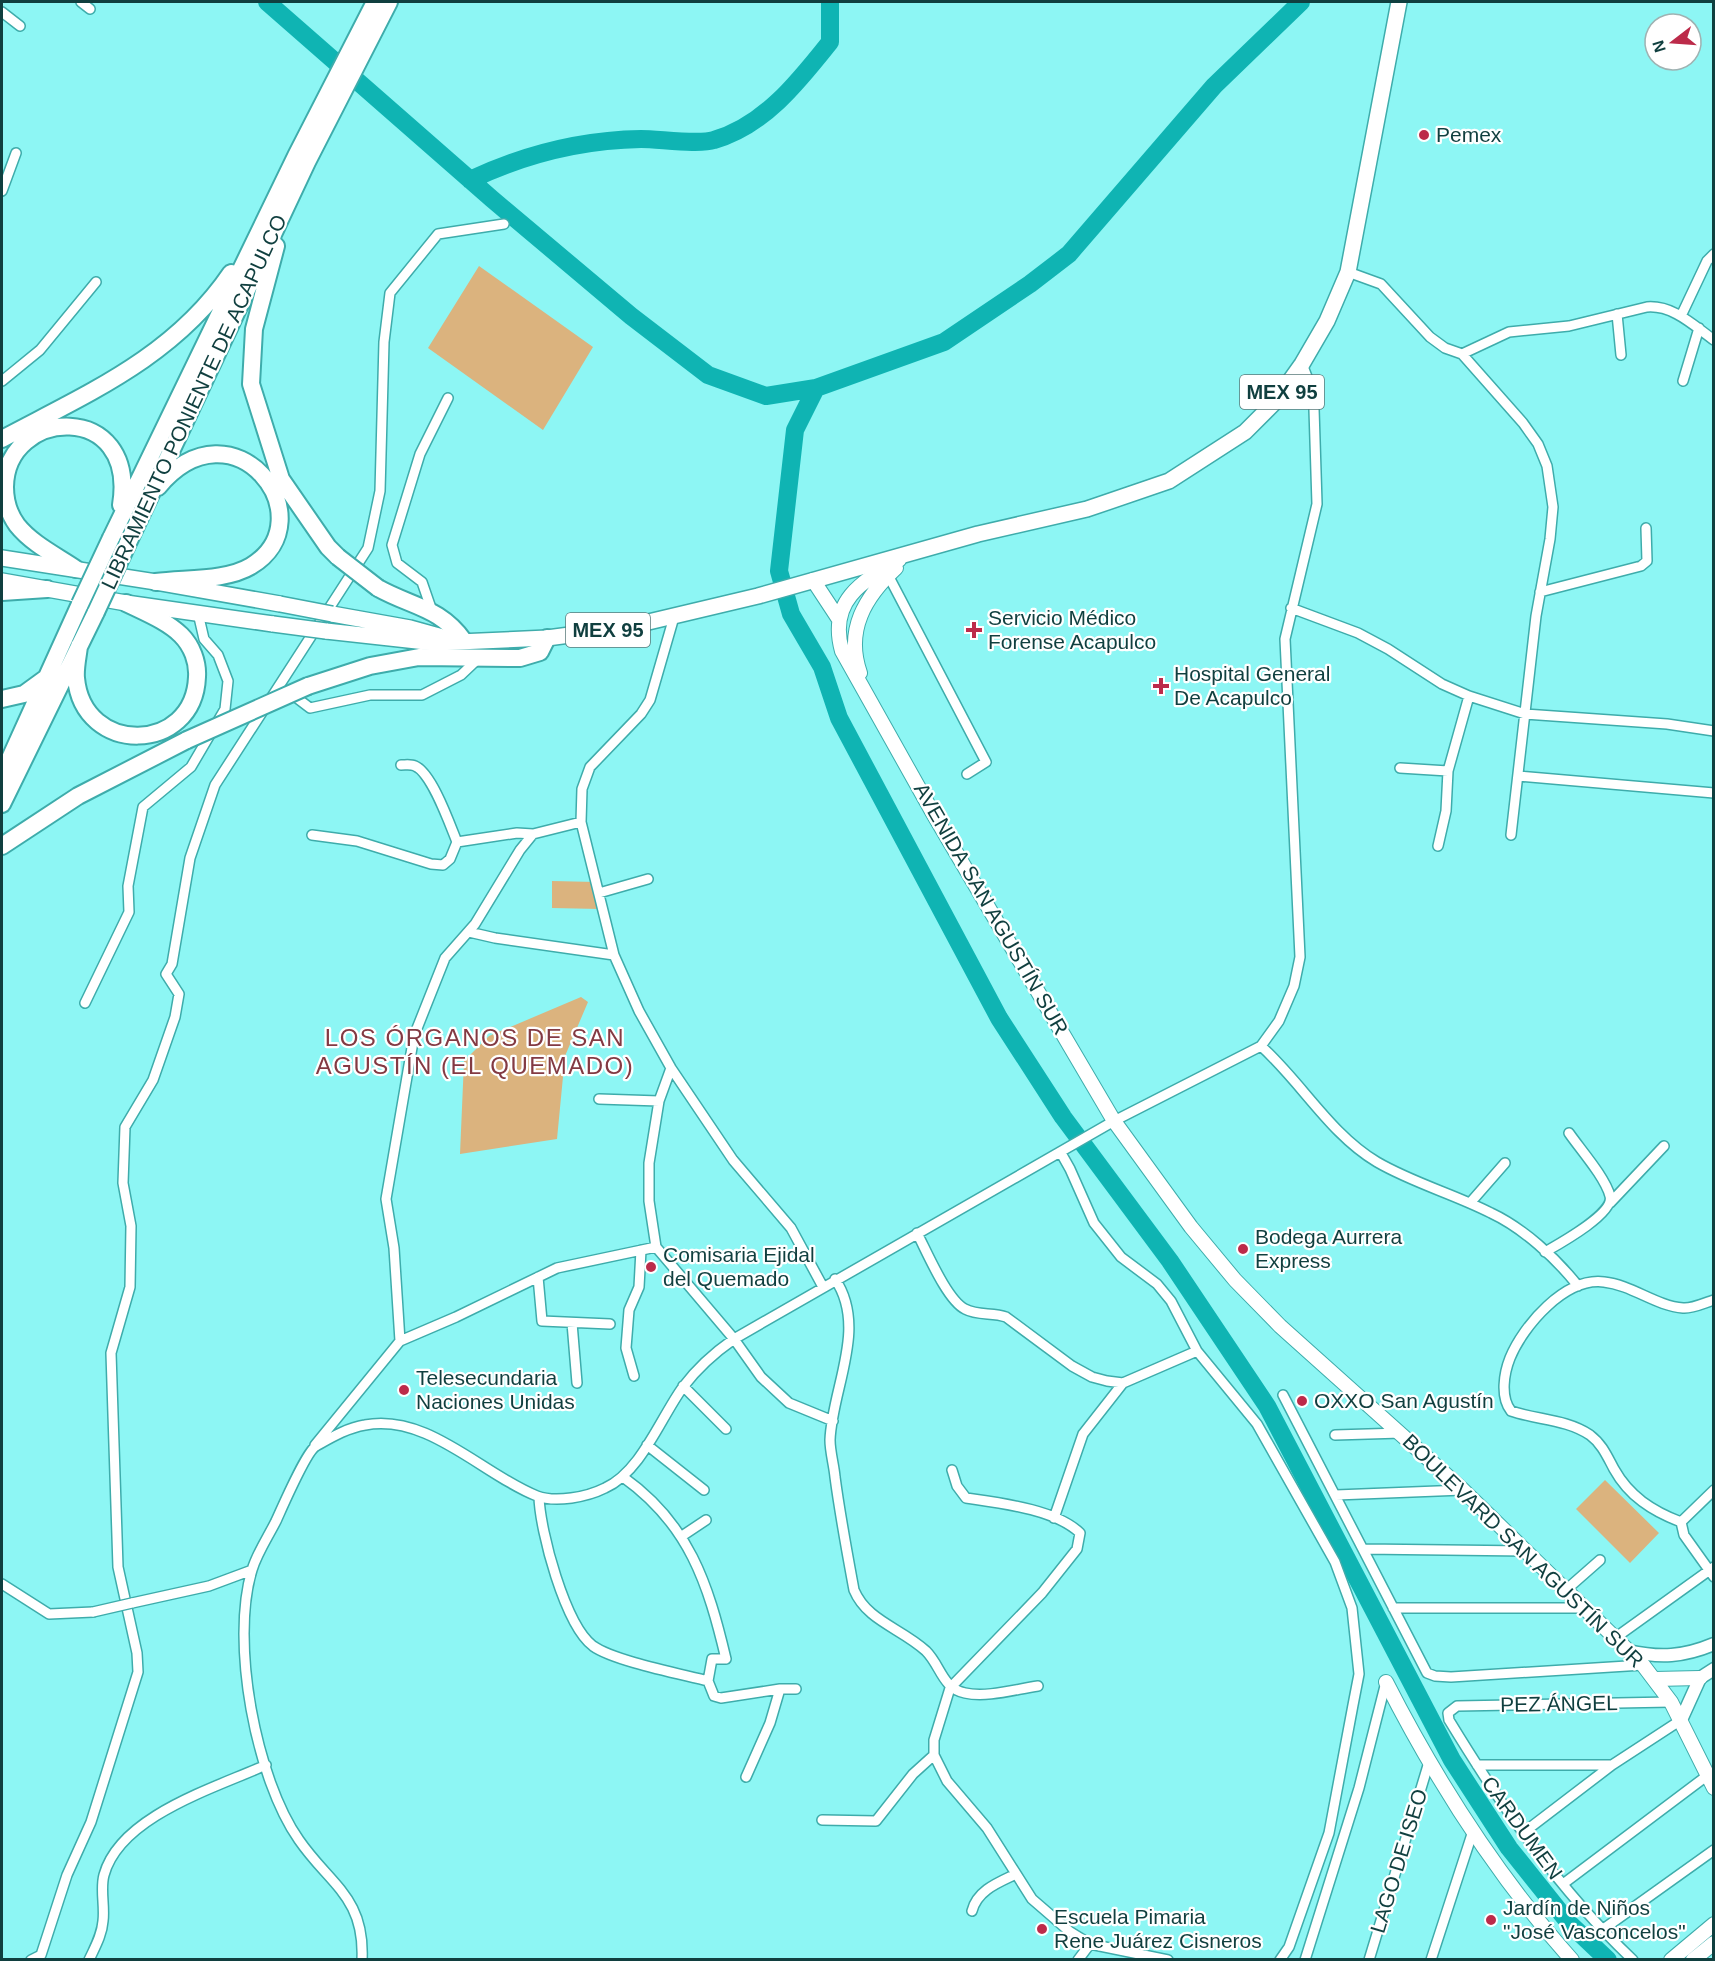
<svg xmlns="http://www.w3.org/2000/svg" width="1715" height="1961" viewBox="0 0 1715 1961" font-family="Arial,sans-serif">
<rect width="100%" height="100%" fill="#8df6f4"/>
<path fill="#dbb37e" d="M 479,266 L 593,347 L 543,430 L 428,348 Z
M 552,881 L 596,882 L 600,909 L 552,908 Z
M 581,997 L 588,1002 L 565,1056 L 557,1139 L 460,1154 L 464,1061 L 489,1036 Z
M 1605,1480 L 1659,1533 L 1630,1563 L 1576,1509 Z"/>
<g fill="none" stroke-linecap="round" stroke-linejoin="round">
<path stroke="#0fb4b3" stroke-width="18" d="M 267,2 L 492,199 L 631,316 L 708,375 L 766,396 L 816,388 L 944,342 L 1030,284 L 1069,254 L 1214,86 L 1301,2
M 470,180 C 525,154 580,140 641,139 C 659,139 699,145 714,140 C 764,126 799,81 830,42 L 830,2
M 816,388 L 795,430 L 779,571 L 791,614 L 822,667 L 839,718 L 999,1018 L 1063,1117 L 1170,1261 L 1267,1406 L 1452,1760 L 1509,1848 L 1569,1923 L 1608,1960"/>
<defs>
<path id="minor" d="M 81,2 L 90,9
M 2,12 L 20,26
M 2,191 L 16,153
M 1348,272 L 1381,284 L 1430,337 L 1445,348 L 1462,354 L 1523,423 L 1538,444 L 1547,466 L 1553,507 L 1550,539 L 1536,616 L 1511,835
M 1617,314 L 1621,355
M 1681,316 L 1707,261 L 1714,254
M 1462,354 L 1509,332 L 1569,326 L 1647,307 C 1673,305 1693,325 1714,340
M 2,381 L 40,350 L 96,282
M 1683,381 L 1699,328
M 888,575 L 986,762 L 967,774
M 1540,592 L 1641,566 L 1647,561 L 1646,528
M 1291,608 L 1358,633 L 1388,649 L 1442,684 L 1469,696 L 1525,714 L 1667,724 L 1714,731
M 432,611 L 422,582 L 397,563 L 392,545 L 420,454 L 448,398
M 674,617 L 650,700 L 641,714 L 590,767 L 582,789 L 581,822 L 614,955 L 639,1011 L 671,1068 L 733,1160 L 791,1228 L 823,1287
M 289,692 L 310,708 L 370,695 L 422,695 L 461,675 L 479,658
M 1400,768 L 1448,771
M 1519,776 L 1714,793
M 312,835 L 357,841 L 431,864 L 443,865 L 450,859 L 457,842 C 450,825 432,773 415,766 C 411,764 406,765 401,765
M 457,842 L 517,833 L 533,834 L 581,822
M 1438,846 L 1446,811 L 1448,771 L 1469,696
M 599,893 L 648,879
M 469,932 L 495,938 L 614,955
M 85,1003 L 129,912 L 128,886 L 143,807 L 191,767 L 225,709 L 228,681 L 218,655 L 204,639 L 198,613
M 1261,1046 C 1302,1083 1330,1134 1377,1162 C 1413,1183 1454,1194 1491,1213 C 1523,1228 1556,1258 1578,1286
M 671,1068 L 659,1101 L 649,1163 L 649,1201 L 656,1247 L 734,1339 L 761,1377 L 789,1403 L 833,1421
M 599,1099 L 659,1101
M 1061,1153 L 1070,1169 L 1094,1223 L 1121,1257 L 1157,1284 L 1171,1301 L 1197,1351 L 1257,1424 L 1335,1562 L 1352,1608 L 1359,1674 L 1353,1705 L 1329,1833 L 1289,1947 L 1280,1960
M 1470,1203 L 1505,1163
M 1610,1203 L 1664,1146
M 917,1233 C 927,1252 947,1300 965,1309 C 978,1316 993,1312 1006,1317 L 1072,1366 L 1092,1377 L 1107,1381 L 1123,1383 L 1197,1351
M 1545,1252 C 1559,1244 1615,1213 1610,1196 C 1605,1177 1580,1149 1569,1133
M 538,1277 L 542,1321 L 610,1324
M 835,1279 C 868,1328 832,1388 830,1440 C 830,1452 834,1465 835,1477 C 840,1515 847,1552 854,1590 C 867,1621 901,1628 926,1651 C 941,1666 942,1688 965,1693 C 987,1698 1016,1689 1038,1686
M 572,1323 L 577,1383
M 400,1341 L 456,1317 L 557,1268 L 656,1247
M 634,1376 L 626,1348 L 629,1310 L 639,1287 L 641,1250
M 683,1386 L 726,1429
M 1283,1395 L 1427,1673 L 1435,1676 L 1451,1677 L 1643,1665
M 1335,1435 L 1401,1433
M 315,1445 L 400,1341 L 394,1248 L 386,1199 L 414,1036 L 445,958 L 475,924 L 520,850 L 533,834
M 647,1445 L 704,1490
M 952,1470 L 957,1486 L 966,1498 C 1000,1503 1055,1509 1080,1533 L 1077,1549 L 1042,1593 L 950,1688 L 934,1740 L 934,1755 L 947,1781 L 987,1828 L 1032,1899 L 1069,1931 L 1090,1944 L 1168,1960
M 623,1477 C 689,1524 708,1583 726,1659 L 712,1659 L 708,1681 L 714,1696 L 721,1698 L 780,1689 L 796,1689
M 1714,1490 L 1681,1522 L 1684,1535 L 1714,1577
M 1336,1495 L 1463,1490
M 539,1497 C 540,1531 565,1625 593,1646 C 614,1661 681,1674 708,1681
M 1054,1518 L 1083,1434 L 1123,1383
M 1681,1522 C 1652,1511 1629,1496 1614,1469 C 1607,1456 1602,1444 1590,1435 C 1566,1419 1537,1420 1511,1411 C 1500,1397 1504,1373 1510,1358 C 1523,1326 1565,1277 1604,1282 C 1632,1285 1656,1306 1683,1308 C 1692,1309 1704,1303 1714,1300
M 682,1536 L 706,1520
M 1364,1549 L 1526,1551
M 2,1584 L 49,1614 L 93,1612
M 1567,1589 L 1600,1560
M 132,1603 L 209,1586 L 252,1570
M 1393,1608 L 1586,1608
M 1615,1638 L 1714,1567
M 1477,1765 L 1612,1765
M 746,1777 L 770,1723 L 780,1689
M 822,1820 L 876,1821 L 913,1774 L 934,1755
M 1523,1833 L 1612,1765 L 1681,1720
M 1563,1884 L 1708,1775
M 972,1911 C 977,1891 997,1883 1014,1875
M 1602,1930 L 1714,1850
M 31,1960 L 41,1955 L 67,1875 L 91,1822 L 138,1672 L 137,1653 L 118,1567 L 111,1353 L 130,1287 L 131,1226 L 123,1183 L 125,1127 L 153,1080 L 175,1017 L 179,994 L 166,974 L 172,964 L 190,858 L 215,785 L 368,548 L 380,491 L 384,342 L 390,293 L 438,234 L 504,224
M 89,1960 C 95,1947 102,1935 103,1921 C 105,1906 100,1889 104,1875 C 120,1816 215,1788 266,1765
M 362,1960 C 365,1897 330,1885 299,1840 C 256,1779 230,1642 252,1570 C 257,1553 268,1537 276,1521 C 282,1508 306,1452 316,1446 C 332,1437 347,1428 365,1425 C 428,1413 483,1475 537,1496 C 556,1503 587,1497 605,1488 C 641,1472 661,1417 683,1387 C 698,1367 714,1353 734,1339 L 1114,1121 L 1261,1046 L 1279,1021 L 1294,986 L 1300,957 L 1285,639 L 1317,504 L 1314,409 L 1309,382 L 1302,364
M 1078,1960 L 1090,1944
M 1305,1960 L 1359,1788 L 1386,1682
M 1369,1960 L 1429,1762
M 1431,1960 L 1473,1831
M 1633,1960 C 1559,1890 1502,1807 1449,1720 L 1448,1713 L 1457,1706 L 1671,1702"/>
<path id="tertiary" d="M 1628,1651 C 1660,1658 1683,1657 1714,1644
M 1681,1720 L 1700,1678 L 1714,1669"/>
<path id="secondary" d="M 899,560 C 861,582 828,601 842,651 L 934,815 L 1114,1121 L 1191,1227 L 1235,1280 L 1280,1326 L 1463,1490 L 1643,1665 L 1671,1702 L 1714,1788
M 813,580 L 838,618
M 860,673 C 845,630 865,597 896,568
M 1655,1679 L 1700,1678
M 1386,1682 C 1437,1782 1497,1876 1572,1960
M 1671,1960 L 1714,1924
M 1693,1960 L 1714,1943"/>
<path id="primary" d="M 2,558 L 156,582 L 280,604
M 2,581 L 126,603 L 273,624
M 332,614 L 410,628 L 446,638
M 326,631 L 435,643 L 547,638 L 623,628 L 758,596 L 978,534 L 1087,509 L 1169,481 L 1245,432 L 1275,402 L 1302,364 L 1327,321 L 1348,272 L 1399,2"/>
<path id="motorway" d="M 276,246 L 254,329 L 251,384 L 281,479 L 328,547 L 338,557
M 2,439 C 88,393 174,357 231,273
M 111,538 L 296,156 L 375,2
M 127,545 L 307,162 L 389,2
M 76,569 C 57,556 32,544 17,525 C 9,514 5,500 5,487 C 6,407 138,400 121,505
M 156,582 C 185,578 226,581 251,566 C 328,519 234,396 158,487
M 378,588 C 412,607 440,607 464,641
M 2,592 L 47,589
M 79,646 C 78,656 75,668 76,678 C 83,756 194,754 197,677 C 198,662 192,646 181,635 C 167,621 144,612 126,603
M 308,686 L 370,666 L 419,657 L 520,658 L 540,652 L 547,638
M 2,699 L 24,694 L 46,678
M 2,776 L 80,604
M 2,804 L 96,612
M 2,846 L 78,796 L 187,740"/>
</defs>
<use href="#minor" stroke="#3eacab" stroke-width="12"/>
<use href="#tertiary" stroke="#3eacab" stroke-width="15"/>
<use href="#secondary" stroke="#3eacab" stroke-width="16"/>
<use href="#primary" stroke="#3eacab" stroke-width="18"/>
<use href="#motorway" stroke="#3eacab" stroke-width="20"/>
<use href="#minor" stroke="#fff" stroke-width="9"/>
<use href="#tertiary" stroke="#fff" stroke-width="12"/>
<use href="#secondary" stroke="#fff" stroke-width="14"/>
<use href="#primary" stroke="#fff" stroke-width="15"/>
<use href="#motorway" stroke="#fff" stroke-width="16"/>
<defs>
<path id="minor-bridge" d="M 93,1612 L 132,1603"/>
<path id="primary-bridge" d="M 280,604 L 332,614
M 273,624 L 326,631"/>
<path id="motorway-bridge" d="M 338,557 L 378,588
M 80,604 L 111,538
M 96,612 L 127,545
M 187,740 L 308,686"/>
</defs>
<use href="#minor-bridge" stroke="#3eacab" stroke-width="12" stroke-linecap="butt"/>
<use href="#primary-bridge" stroke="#3eacab" stroke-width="18" stroke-linecap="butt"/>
<use href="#motorway-bridge" stroke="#3eacab" stroke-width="20" stroke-linecap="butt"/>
<use href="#minor-bridge" stroke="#fff" stroke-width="9"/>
<use href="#primary-bridge" stroke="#fff" stroke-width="15"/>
<use href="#motorway-bridge" stroke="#fff" stroke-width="16"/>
</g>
<g fill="#bc2b4a" stroke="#fff" stroke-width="2">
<circle cx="1424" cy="135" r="6"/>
<path d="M971 621h6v6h6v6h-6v6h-6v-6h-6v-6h6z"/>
<path d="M1158 677h6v6h6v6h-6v6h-6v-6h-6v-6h6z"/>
<circle cx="1243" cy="1249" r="6"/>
<circle cx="651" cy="1267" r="6"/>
<circle cx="404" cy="1390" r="6"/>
<circle cx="1302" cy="1401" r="6"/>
<circle cx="1491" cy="1920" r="6"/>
<circle cx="1042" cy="1929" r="6"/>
</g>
<g text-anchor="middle" stroke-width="4.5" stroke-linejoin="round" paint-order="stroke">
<g fill="#fff" stroke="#587979" stroke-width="1.5">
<rect x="1240" y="375" width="84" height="34" rx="4.5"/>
<rect x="566" y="613" width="84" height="34" rx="4.5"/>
</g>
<g font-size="20" font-weight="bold" fill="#103f3f">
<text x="1282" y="399">MEX 95</text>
<text x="608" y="637">MEX 95</text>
</g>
<g font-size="21" fill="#103f3f" stroke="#fff" text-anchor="start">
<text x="1436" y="142">Pemex</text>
<text x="988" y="625">Servicio Médico<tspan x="988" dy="24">Forense Acapulco</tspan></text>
<text x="1174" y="681">Hospital General<tspan x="1174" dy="24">De Acapulco</tspan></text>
<text x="1255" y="1244">Bodega Aurrera<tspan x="1255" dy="24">Express</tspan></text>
<text x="663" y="1262">Comisaria Ejidal<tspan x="663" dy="24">del Quemado</tspan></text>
<text x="416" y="1385">Telesecundaria<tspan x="416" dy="24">Naciones Unidas</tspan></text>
<text x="1314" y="1408">OXXO San Agustín</text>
<text x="1503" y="1915">Jardín de Niños<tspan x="1503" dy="24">"José Vasconcelos"</tspan></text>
<text x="1054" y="1924">Escuela Pimaria<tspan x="1054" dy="24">Rene Juárez Cisneros</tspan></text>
</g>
<g font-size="21" fill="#103f3f" stroke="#fff">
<text transform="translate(194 402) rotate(-65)" y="7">LIBRAMIENTO PONIENTE DE ACAPULCO</text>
<text transform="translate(991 909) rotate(60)" y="7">AVENIDA SAN AGUSTÍN SUR</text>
<text transform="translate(1523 1551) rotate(44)" y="7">BOULEVARD SAN AGUSTÍN SUR</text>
<text transform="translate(1559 1704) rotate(-1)" y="7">PEZ ÁNGEL</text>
<text transform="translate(1522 1828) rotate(54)" y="7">CARDUMEN</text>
<text transform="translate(1399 1861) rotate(-73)" y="7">LAGO DE ISEO</text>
</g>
<g font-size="24" letter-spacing="1.5" fill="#833a43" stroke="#fff">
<text x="475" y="1046">LOS ÓRGANOS DE SAN<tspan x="475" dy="28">AGUSTÍN (EL QUEMADO)</tspan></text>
</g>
</g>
<rect width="1715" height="1961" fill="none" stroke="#103f3f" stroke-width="6"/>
<g transform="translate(1673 42) rotate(253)"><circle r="28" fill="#ffffff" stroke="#9fb2b2" stroke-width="1.5"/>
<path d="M0-4.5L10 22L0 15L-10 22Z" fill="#bc2b4a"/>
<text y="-9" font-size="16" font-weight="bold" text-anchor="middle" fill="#103f3f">N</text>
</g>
</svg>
